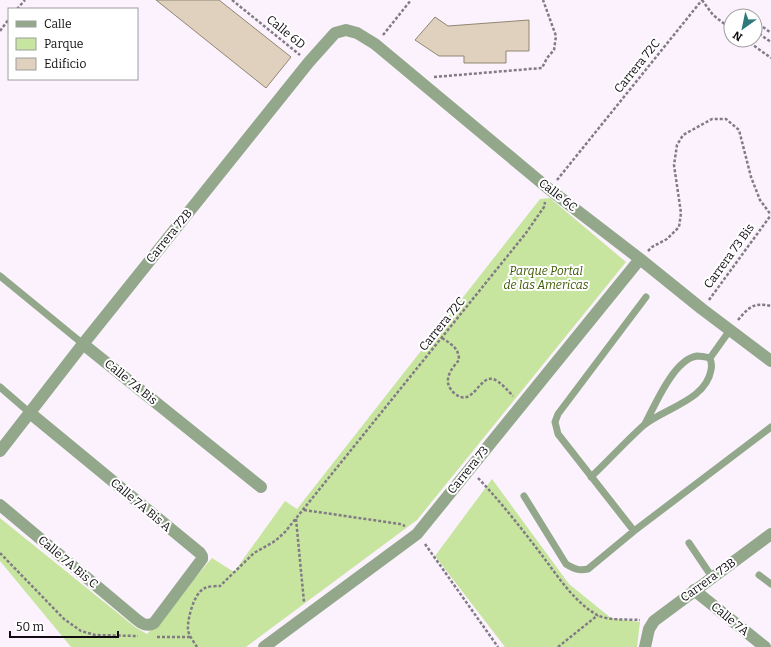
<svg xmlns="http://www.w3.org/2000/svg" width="771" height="647" viewBox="0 0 771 647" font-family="Bitter,serif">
<rect width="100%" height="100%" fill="#fbf2fe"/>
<path fill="#c8e5a0" d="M 550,198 L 626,262 L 417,520 L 246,647 L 71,647 L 0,561 L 0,518 L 135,627 L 147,634 L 212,558 L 234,572 L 285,501 L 297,509 L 540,199 Z
M 492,479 L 569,584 L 611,618 L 640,622 L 637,647 L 505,647 L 435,556 Z"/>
<path fill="#dfd1be" stroke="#918572" d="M 156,0 L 219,0 L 291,57 L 266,88 Z
M 435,17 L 448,26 L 529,20 L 529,51 L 506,51 L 506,63 L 464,63 L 464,56 L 439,56 L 415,40 Z"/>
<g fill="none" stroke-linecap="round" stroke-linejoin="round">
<path stroke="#817b84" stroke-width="2.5" stroke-dasharray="3 2" stroke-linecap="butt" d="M 232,0 L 300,55
M 702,0 L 713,15 L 731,29
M 17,9 L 25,0
M 755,21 L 771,33
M 0,31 L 9,19
M 755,31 L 771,42
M 383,35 L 411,0
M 746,40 L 771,58
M 434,77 L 542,68 L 547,58 L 554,50 L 556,36 L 543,0
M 557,180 L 702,0
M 648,251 L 652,247 L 667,239 L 679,227 L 681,213 L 674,165 L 677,145 L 683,135 L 712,119 L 726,119 L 739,130 L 751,177 L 760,200 L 771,215
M 709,300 L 771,215
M 738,320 C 749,307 754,302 771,306
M 442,338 C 451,344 459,348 459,360 C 455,365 449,371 448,379 C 447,384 450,389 454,393 C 473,409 478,376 493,379 C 500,381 508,391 513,396
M 478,478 C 501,502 521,528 541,554 C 557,575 573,601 597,615 C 609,621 627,619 640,620
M 304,510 L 400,524 L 405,526
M 296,519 L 304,602
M 425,544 L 498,647
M 0,553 L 64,619 L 81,631 L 95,635 L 138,636
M 157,637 L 190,637
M 197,647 C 194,642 189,636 188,630 C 187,620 194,592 205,588 C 209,586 216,586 220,586 L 254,553 L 275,541 L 285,532 L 526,233 L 544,207 L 545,202
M 558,647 L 598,615"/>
<path stroke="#93a88b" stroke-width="7" d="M 0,276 L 83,344
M 0,387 L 30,413
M 645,424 C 655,405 674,359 697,356 C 701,356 706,357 710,358
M 591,477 C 609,460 626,441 644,425 C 665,408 706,400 711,370 C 712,366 711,361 710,358 L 730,330
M 524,496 L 566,564 C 574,569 579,571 588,569 L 634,531 L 771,427
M 634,531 L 558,434 L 555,422 L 558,414 L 646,297
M 689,543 L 712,577
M 759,575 L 771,584"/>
<path stroke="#93a88b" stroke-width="12" d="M 83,344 L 261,487
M 0,451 L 83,344 L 309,62 L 335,33 L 346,30 L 357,33 L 375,44 L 549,189 L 640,259 L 702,309 L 771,361
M 0,505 L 136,619 C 142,624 147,627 154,623 L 202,559 L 202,556 L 200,553 L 30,413
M 694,590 L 765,647
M 264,647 L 417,534 L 640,259
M 645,647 L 649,629 L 654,621 L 771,534"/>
</g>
<g text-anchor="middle" stroke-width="4" stroke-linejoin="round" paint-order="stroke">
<g font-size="12" fill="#0f0b11" stroke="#fff">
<text transform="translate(286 32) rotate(39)" y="4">Calle 6D</text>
<text transform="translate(637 66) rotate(-51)" y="4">Carrera 72C</text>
<text transform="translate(558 195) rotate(38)" y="4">Calle 6C</text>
<text transform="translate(169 236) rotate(-51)" y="4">Carrera 72B</text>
<text transform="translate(729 256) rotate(-54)" y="4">Carrera 73 Bis</text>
<text transform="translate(442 324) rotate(-51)" y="4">Carrera 72C</text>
<text transform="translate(131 382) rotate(39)" y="4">Calle 7A Bis</text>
<text transform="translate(468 470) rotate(-51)" y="4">Carrera 73</text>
<text transform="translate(141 505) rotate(40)" y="4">Calle 7A Bis A</text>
<text transform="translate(68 562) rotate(40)" y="4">Calle 7A Bis C</text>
<text transform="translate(708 580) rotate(-36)" y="4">Carrera 73B</text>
<text transform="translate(730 619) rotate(39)" y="4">Calle 7A</text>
</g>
<g font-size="12" font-style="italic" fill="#3e5902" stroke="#fff">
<text x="546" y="275">Parque Portal<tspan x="546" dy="14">de las Americas</tspan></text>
</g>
</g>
<rect x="8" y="8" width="130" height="72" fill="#ffffff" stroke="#9f9da0"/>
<rect x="16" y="21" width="20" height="6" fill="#93a88b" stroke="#9f9da0"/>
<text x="44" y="28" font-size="12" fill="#0f0b11">Calle</text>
<rect x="16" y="38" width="20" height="12" fill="#c8e5a0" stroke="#9f9da0"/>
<text x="44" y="48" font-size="12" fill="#0f0b11">Parque</text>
<rect x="16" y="58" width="20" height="12" fill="#dfd1be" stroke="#9f9da0"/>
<text x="44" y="68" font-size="12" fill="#0f0b11">Edificio</text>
<g transform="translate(743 28) rotate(213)"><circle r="19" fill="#ffffff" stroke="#9f9da0"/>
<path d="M0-3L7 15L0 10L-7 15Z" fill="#2f797d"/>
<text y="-6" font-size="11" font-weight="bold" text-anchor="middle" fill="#0f0b11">N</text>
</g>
<path d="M10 631v6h108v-6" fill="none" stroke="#0f0b11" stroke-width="2"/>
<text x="16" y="631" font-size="12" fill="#0f0b11" stroke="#ffffff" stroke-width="3" paint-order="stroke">50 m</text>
</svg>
